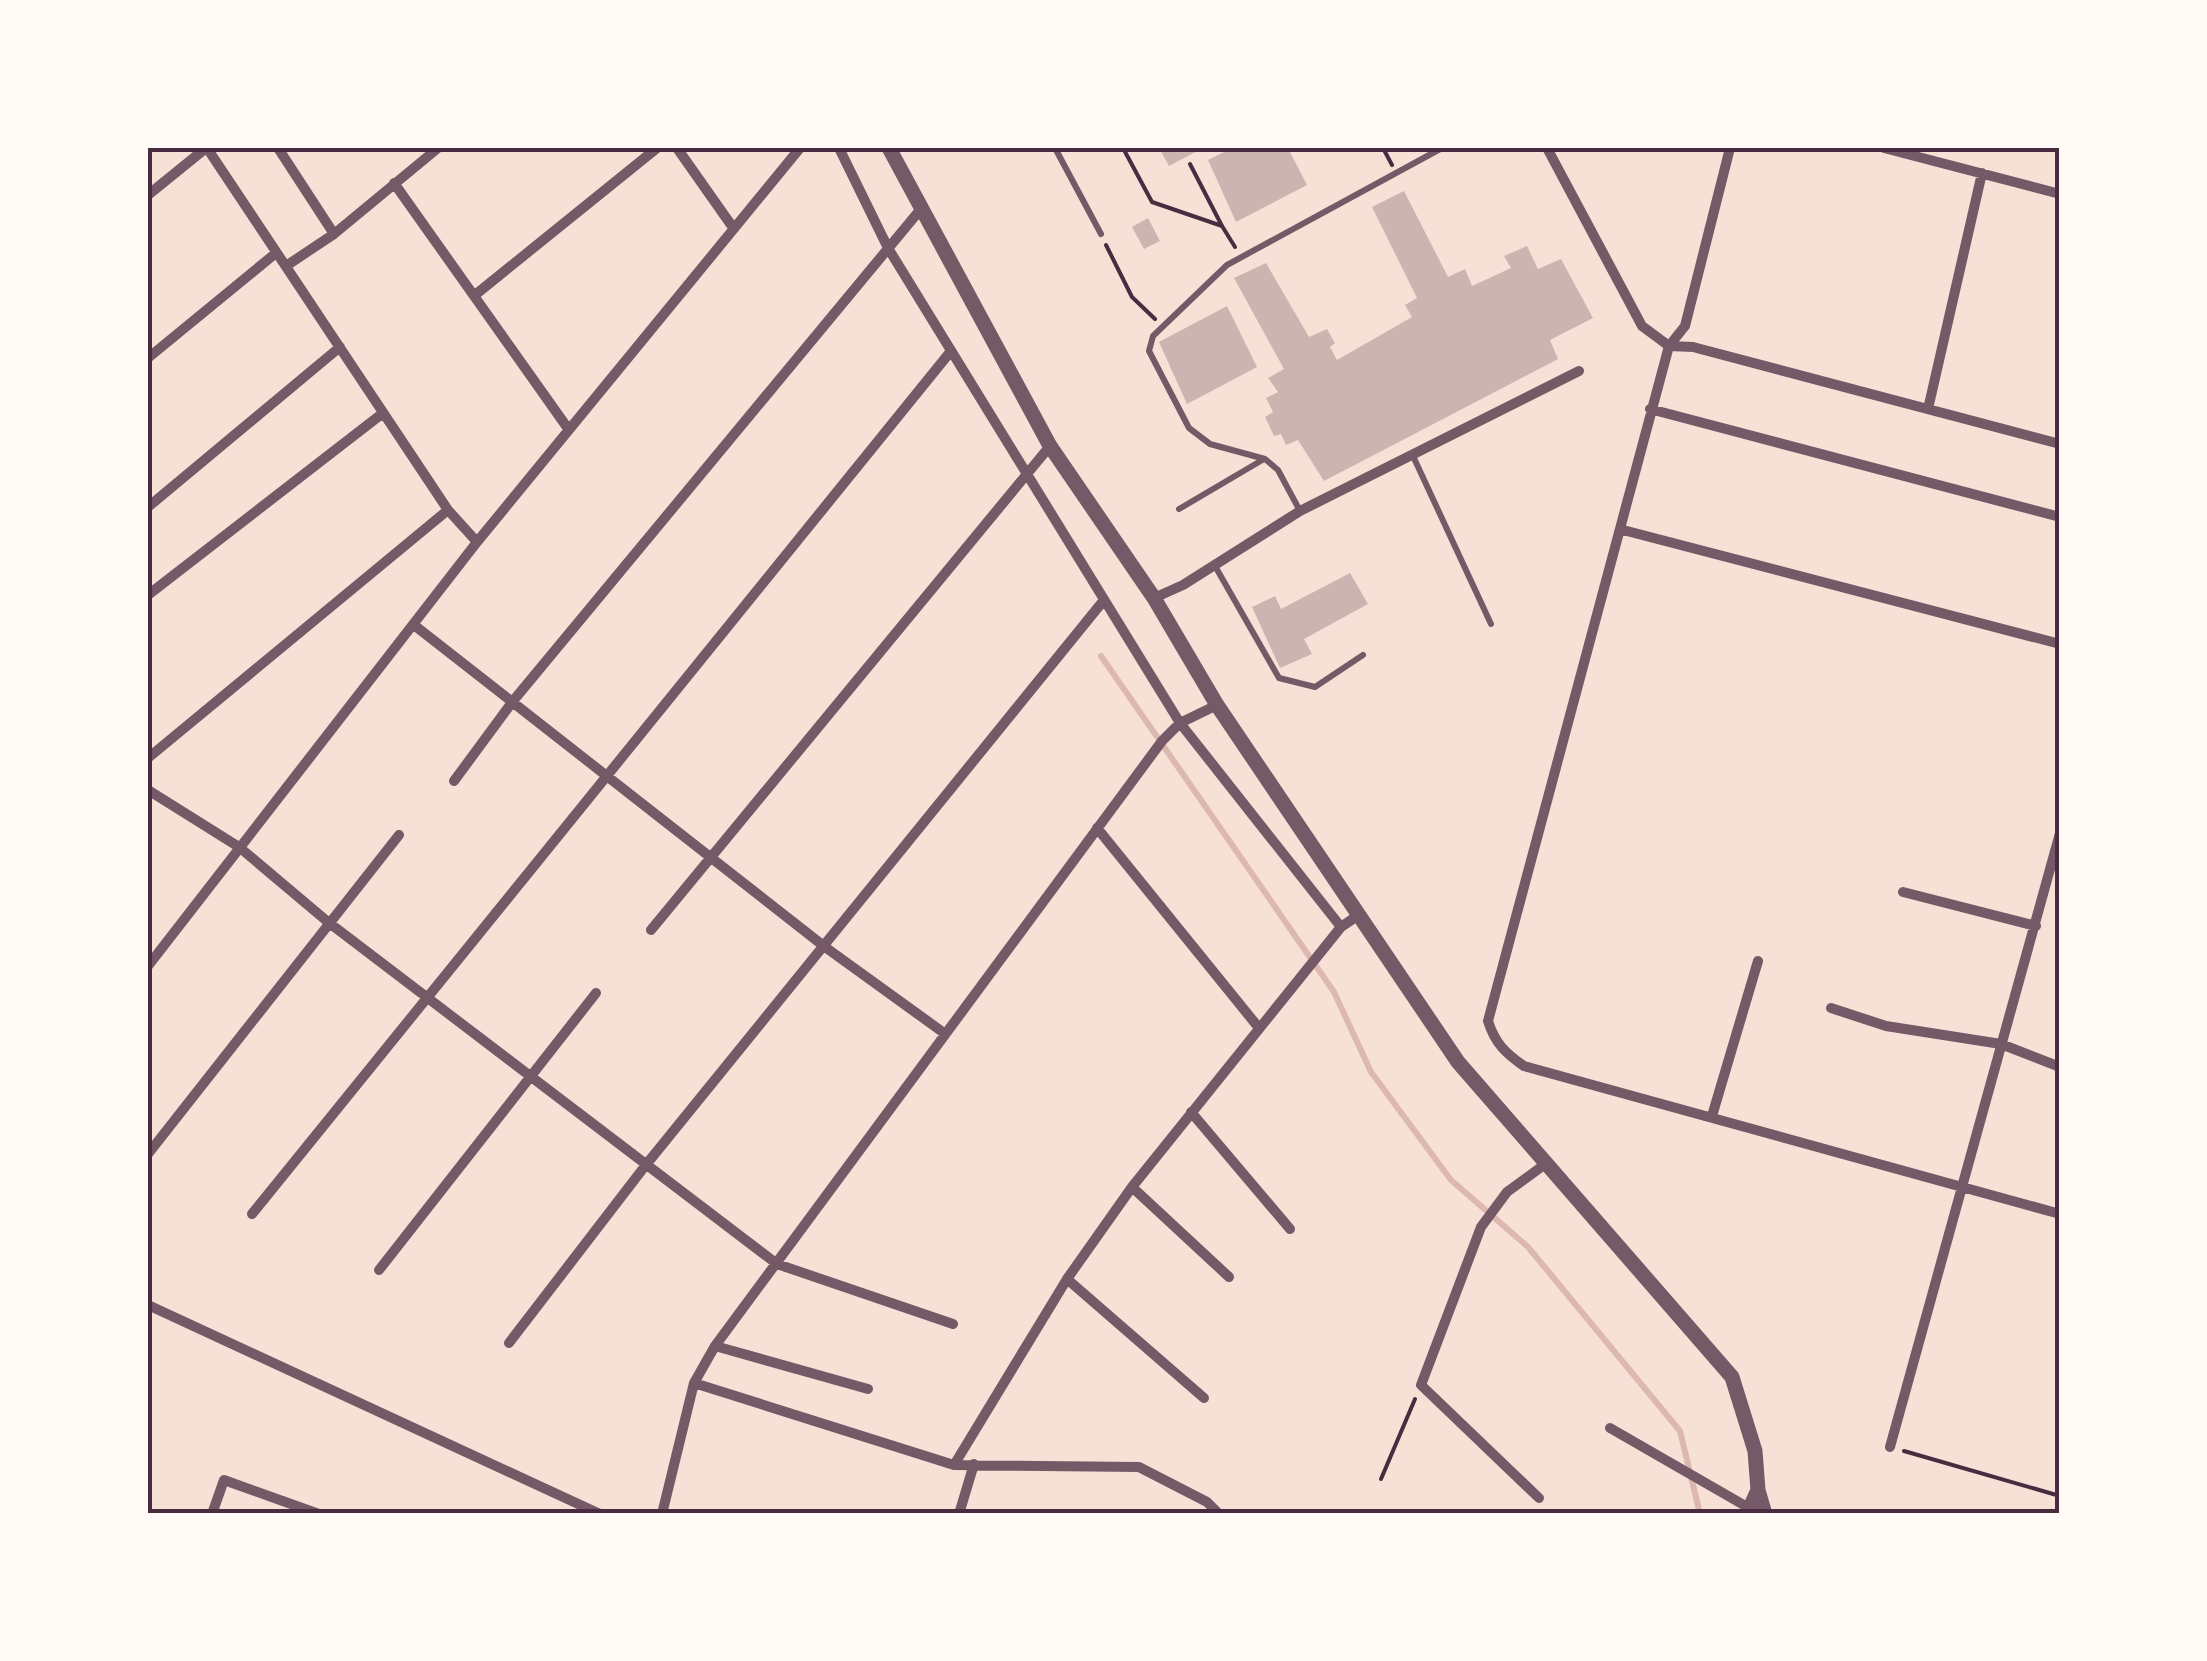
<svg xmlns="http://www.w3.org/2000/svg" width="2207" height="1661" viewBox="0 0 2207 1661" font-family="'Source Serif 4',serif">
<rect width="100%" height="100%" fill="#f7e1d7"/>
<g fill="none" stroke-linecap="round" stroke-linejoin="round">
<path stroke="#dcb8b0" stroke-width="6" d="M 1101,656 L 1334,992 L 1371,1072 L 1451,1180 L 1528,1247 L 1680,1431 L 1700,1514"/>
</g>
<path fill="#ccb4b1" d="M 1159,148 L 1203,148 L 1169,166 Z
M 1232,148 L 1288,148 L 1307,185 L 1236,222 L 1208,160 Z
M 1404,191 L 1448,277 L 1465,269 L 1472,286 L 1511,268 L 1504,256 L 1527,246 L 1538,269 L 1561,259 L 1593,318 L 1550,340 L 1558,359 L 1324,481 L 1298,440 L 1286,445 L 1281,434 L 1274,436 L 1265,417 L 1273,412 L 1266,398 L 1278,392 L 1268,378 L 1284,369 L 1234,278 L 1266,263 L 1309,337 L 1327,329 L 1335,343 L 1330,347 L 1337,360 L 1412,317 L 1405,305 L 1417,298 L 1372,207 Z
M 1148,218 L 1160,241 L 1144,249 L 1132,227 Z
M 1227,306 L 1257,367 L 1187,404 L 1159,342 Z
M 1350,573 L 1368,604 L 1304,639 L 1312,654 L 1280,668 L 1252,607 L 1275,596 L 1281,609 Z"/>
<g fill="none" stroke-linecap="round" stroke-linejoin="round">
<path stroke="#4a2c40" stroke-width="4" d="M 1123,148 L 1152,202 L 1222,226 L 1235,247
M 1383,148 L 1392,165
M 1190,164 L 1222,226
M 1106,245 L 1132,297 L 1155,319
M 1904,1451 L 2060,1496
M 1381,1479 L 1415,1399"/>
<path stroke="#755966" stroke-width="6" d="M 1055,148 L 1101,234
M 1413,456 L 1491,624
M 1179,509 L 1264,459
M 1300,511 L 1278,470 L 1265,459 L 1210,444 L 1189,428 L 1149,351 L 1153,336 L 1227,265 L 1442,148
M 1215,566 L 1279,678 L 1315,687 L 1363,655"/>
<path stroke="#755966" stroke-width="10" d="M 207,148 L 448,510 L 477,542
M 278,148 L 334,234
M 677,148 L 734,229
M 839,148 L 888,248 L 1180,723 L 1341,927
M 1547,148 L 1642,326 L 1669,346 L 1488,1021 C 1495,1043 1505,1053 1524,1066 L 2060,1214
M 1884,148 L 2060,194
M 394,183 L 569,430
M 148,195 L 206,148
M 286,266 L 334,234 L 438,148
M 475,295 L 657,148
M 1669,346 L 1693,347 L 2060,444
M 1669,346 L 1685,326 L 1730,148
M 148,358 L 276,253
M 1650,409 L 2060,517
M 1928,409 L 1982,173
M 148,507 L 340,347
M 1623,530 L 2060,644
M 148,595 L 383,413
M 1154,598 L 1183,585 L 1300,511 L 1579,371
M 414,625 L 825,947 L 944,1033
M 148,758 L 448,510
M 454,781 L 513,701 L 920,210
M 148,790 L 239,847 L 328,922 L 777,1264 L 953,1324
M 1097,828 L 1259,1028
M 1903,892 L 2036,926
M 651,930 L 1050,446
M 148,966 L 477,542 L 800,148
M 1831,1008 L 1886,1026 L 2001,1044 L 2060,1067
M 1191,1112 L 1290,1229
M 1712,1116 L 1758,961
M 148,1154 L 399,835
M 1132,1187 L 1229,1277
M 252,1214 L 951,351
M 379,1270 L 596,993
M 1067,1279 L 1204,1398
M 148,1305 L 600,1514
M 509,1343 L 645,1166 L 1104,600
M 715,1346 L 868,1389
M 694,1383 L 954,1465 L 1139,1467 L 1207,1502 L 1219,1514
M 1610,1428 L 1749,1508
M 1890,1447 L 2060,833
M 954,1465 L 1067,1279 L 1132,1187 L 1341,927 L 1360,914
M 1539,1498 L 1421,1385 L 1481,1227 L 1507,1192 L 1544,1165
M 212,1514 L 224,1480 L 319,1514
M 662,1514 L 694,1383 L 715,1346 L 1162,741 L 1180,723 L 1217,705
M 959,1514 L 974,1464"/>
<path stroke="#755966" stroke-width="15" d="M 889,148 L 1050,446 L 1154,598 L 1217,705 L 1458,1062 L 1732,1377 L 1755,1451 L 1758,1490 L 1765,1514
M 1747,1514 L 1758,1490"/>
</g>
<rect width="2207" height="1661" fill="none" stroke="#fffaf5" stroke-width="300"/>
<rect x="150" y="150" width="1907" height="1361" fill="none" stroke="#4a2c40" stroke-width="4"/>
</svg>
